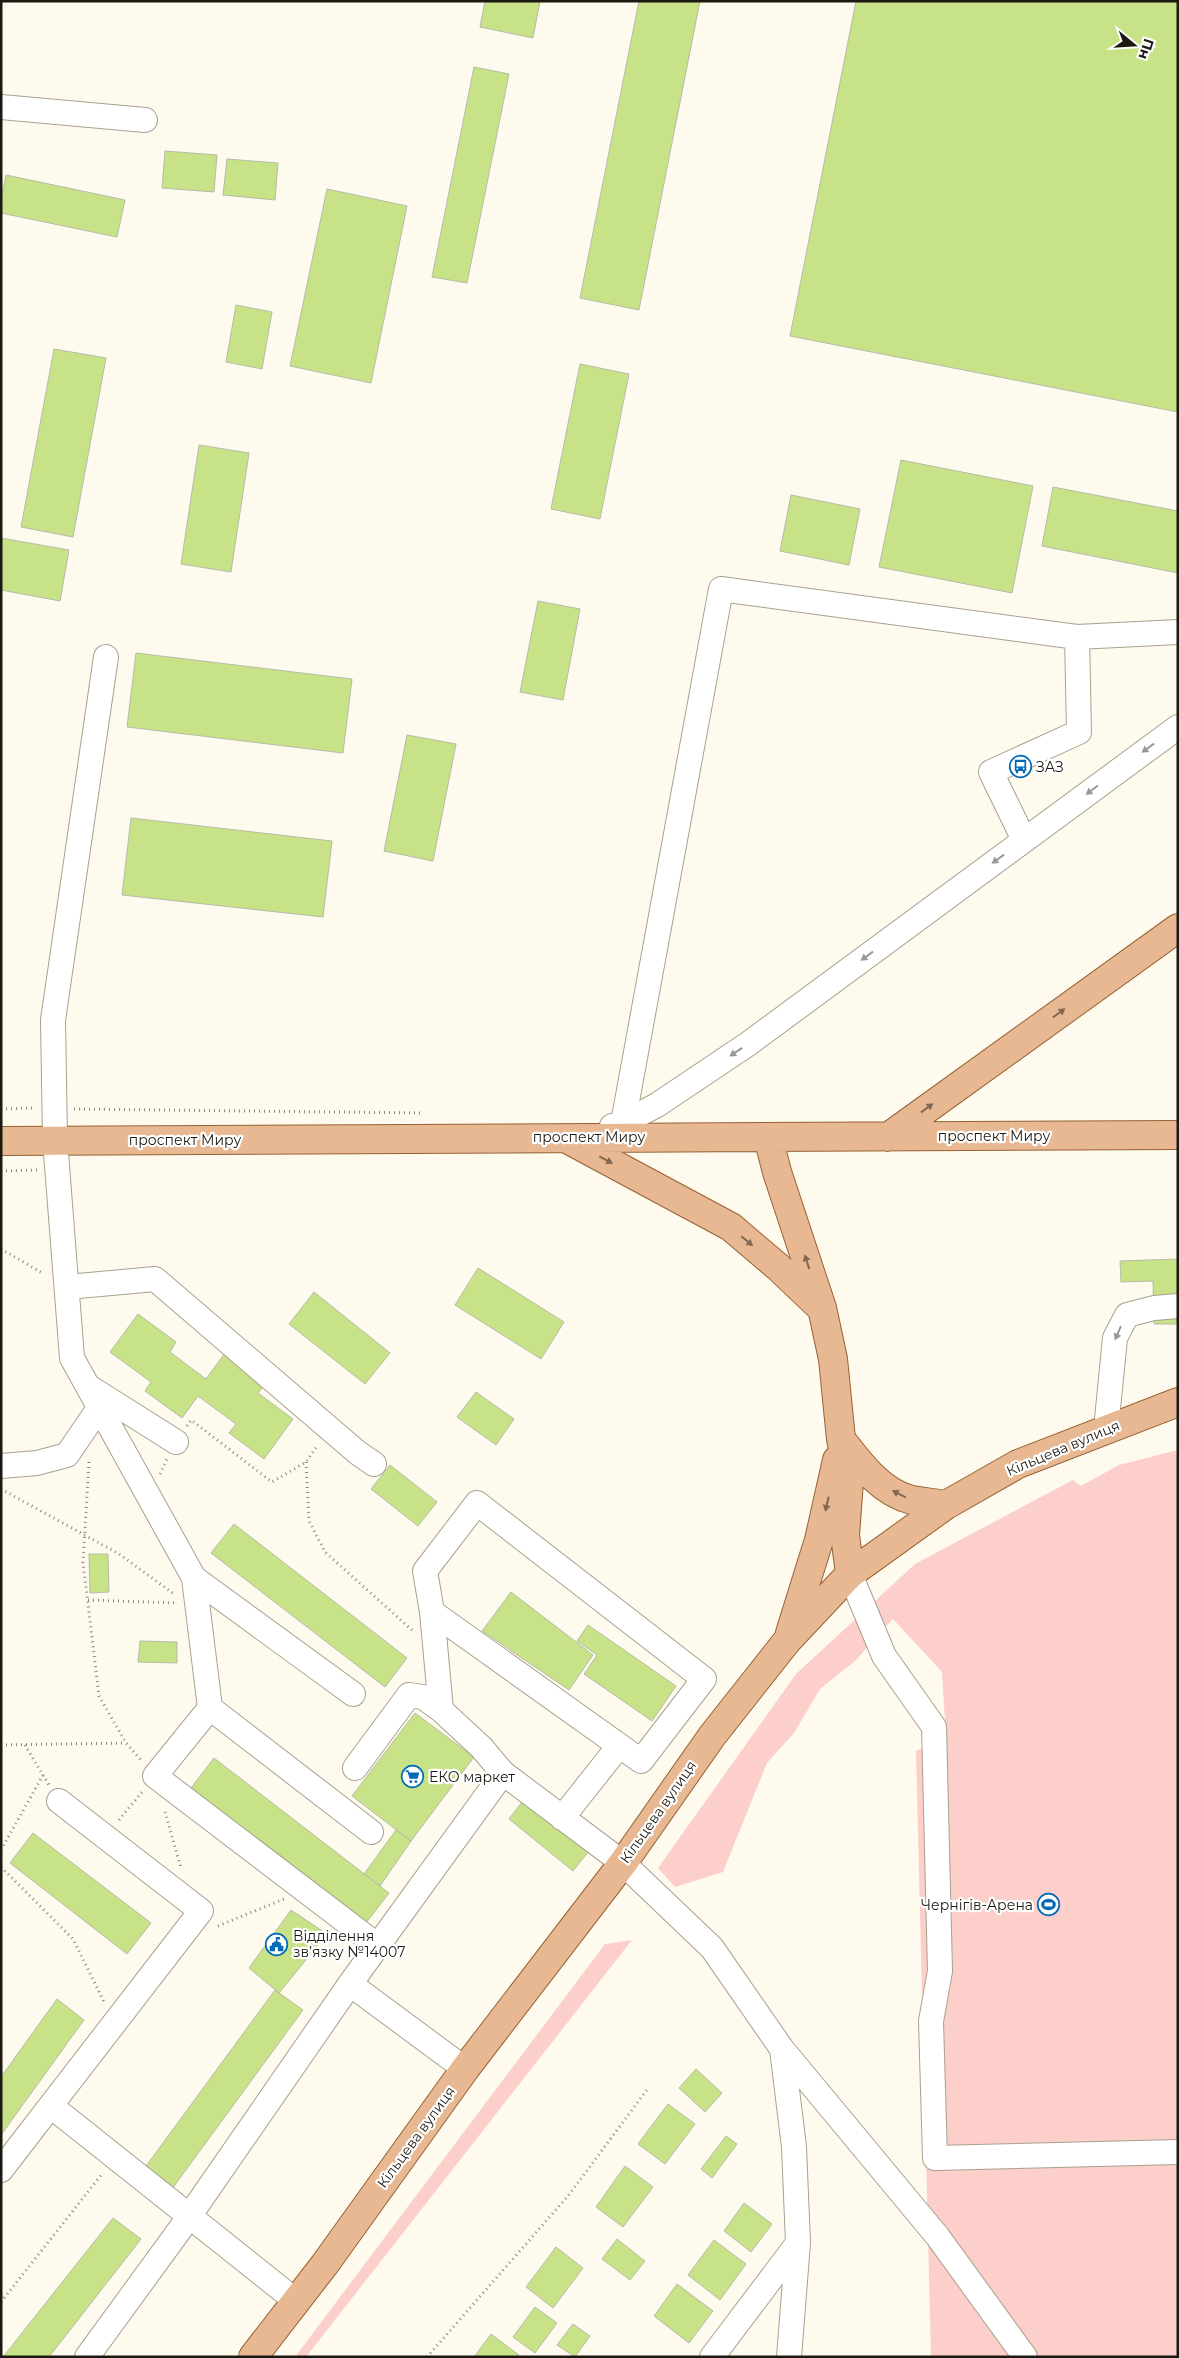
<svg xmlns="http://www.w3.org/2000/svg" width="1179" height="2358" viewBox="0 0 1179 2358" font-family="Montserrat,sans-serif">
<rect width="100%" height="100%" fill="#fefaee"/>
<path fill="#fccfca" d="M 1178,1450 L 1178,2357 L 931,2357 L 916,1751 L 946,1738 L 942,1672 L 893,1619 L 855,1661 L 820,1689 L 794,1733 L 767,1763 L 723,1872 L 675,1887 L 658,1868 L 796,1674 L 915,1564 L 1073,1480 L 1081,1486 L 1119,1465 Z
M 632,1940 L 306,2357 L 295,2357 L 605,1944 Z"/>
<path fill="#c8e287" stroke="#b5bca9" d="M 485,1 L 540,1 L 533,38 L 480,27 Z
M 639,1 L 700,1 L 639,310 L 580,298 Z
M 856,1 L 1178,1 L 1178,412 L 790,336 Z
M 474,67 L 509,74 L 467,283 L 432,277 Z
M 165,151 L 217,155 L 214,192 L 162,188 Z
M 227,159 L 278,163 L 275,200 L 223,195 Z
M 6,175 L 125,200 L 117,237 L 1,213 L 1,200 Z
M 327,189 L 407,206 L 371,383 L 290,366 Z
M 236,305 L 272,312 L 262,369 L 226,362 Z
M 54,349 L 106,358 L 73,537 L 21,527 Z
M 580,364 L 629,374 L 600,519 L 551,509 Z
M 199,445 L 249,453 L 231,572 L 181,564 Z
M 901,460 L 1033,486 L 1012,593 L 879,567 Z
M 1053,487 L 1178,511 L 1178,573 L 1042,546 Z
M 791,495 L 860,509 L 849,565 L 780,551 Z
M 1,538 L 69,550 L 60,601 L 1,590 Z
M 538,601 L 580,609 L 563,700 L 520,692 Z
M 136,653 L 352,679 L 343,753 L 127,727 Z
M 407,735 L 456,744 L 433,861 L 384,851 Z
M 131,818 L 332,841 L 323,917 L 122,895 Z
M 1178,1259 L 1178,1324 L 1154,1324 L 1153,1281 L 1121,1282 L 1120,1261 Z
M 478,1268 L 564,1322 L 541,1359 L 455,1305 Z
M 314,1292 L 390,1353 L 365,1384 L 289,1324 Z
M 138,1314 L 176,1342 L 170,1352 L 206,1379 L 225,1353 L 266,1383 L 258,1393 L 293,1419 L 264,1459 L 229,1433 L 236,1424 L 198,1396 L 182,1418 L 145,1391 L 151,1382 L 110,1352 Z
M 476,1392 L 514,1419 L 496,1445 L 457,1417 Z
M 390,1465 L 437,1502 L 418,1526 L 371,1489 Z
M 234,1524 L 407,1658 L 385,1687 L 211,1553 Z
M 89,1554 L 108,1554 L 109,1592 L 90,1593 Z
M 511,1592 L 593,1655 L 569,1690 L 482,1631 Z
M 588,1625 L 676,1686 L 652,1721 L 584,1674 L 597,1655 L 577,1641 Z
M 140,1641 L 177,1642 L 177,1663 L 138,1662 Z
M 415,1713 L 474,1757 L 411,1841 L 352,1796 Z
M 214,1758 L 389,1893 L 366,1923 L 191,1788 Z
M 525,1798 L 589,1851 L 573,1871 L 509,1819 Z
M 396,1830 L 411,1841 L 380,1886 L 364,1874 Z
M 33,1833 L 151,1923 L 127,1954 L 10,1863 Z
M 291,1910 L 327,1934 L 279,1993 L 249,1968 Z
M 275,1990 L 303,2010 L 169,2193 L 141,2173 Z
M 57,1999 L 84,2020 L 1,2135 L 1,2077 Z
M 696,2069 L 722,2093 L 705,2112 L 679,2088 Z
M 668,2104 L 695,2124 L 665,2164 L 638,2144 Z
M 726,2136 L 737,2144 L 712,2178 L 701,2169 Z
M 625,2166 L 653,2187 L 623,2227 L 596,2207 Z
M 744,2203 L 772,2224 L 751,2252 L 724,2231 Z
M 113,2218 L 141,2239 L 49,2357 L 3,2357 Z
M 617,2239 L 645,2261 L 630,2280 L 602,2259 Z
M 714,2240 L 746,2264 L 720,2300 L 688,2275 Z
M 556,2247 L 583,2268 L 553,2308 L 526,2287 Z
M 677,2284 L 713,2311 L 689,2343 L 654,2316 Z
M 535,2307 L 557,2323 L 535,2353 L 513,2337 Z
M 573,2324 L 590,2336 L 575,2357 L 557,2345 Z
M 491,2334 L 519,2355 L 517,2357 L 474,2357 Z"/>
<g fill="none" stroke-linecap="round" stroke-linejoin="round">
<defs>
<path id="minor" d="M 1,107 L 145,120
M 106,657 L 53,1020 L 55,1140 L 72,1358 L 194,1578 L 353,1694
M 1024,840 L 991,772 L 1079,732 L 1077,637
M 623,1123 L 721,589 L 1077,637 L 1178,632
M 612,1126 L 623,1123 L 657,1105 L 748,1044 L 1178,727
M 67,1287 L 155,1279 L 358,1453 L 374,1464
M 89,1387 L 176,1442
M 1106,1429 L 1115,1338 L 1127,1315 L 1154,1308 L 1178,1306
M 1,1466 L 37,1463 L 67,1455 L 99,1408
M 850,1574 L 884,1656 L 934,1727 L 940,1971 L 931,2021 L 935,2158 L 1178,2152
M 194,1578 L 210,1708 L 371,1832
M 432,1612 L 641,1761 L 704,1679 L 477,1503 L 425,1571 L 432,1612 L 441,1710
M 210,1708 L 155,1776 L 378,1946
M 355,1768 L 409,1695 L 423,1697 L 441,1710 L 481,1747 L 503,1773 L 623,1863 L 712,1948 L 782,2049 L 794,2147 L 798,2243 L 789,2357
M 562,1818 L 619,1746
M 350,1984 L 465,2069
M 782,2049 L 938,2237 L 1025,2357
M 51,2106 L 296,2301
M 1,2170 L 201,1911 L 59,1801
M 87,2357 L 181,2228 L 350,1984 L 503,1773
M 712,2357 L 798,2243"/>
<path id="major" d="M 768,1137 L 777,1172 L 822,1308 L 833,1359 L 841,1439 L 849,1481 L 845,1535 L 850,1574
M 888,1137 L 1178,928
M 567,1139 L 731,1227 L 778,1267 L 819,1306
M 1,1141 L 1178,1135
M 844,1443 C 861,1465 882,1493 912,1500 C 923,1502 935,1503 946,1505
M 790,1633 L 819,1540 L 837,1460
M 253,2357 L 325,2264 L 465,2069 L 623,1863 L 712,1736 L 787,1641 L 850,1574 L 946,1505 L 1018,1464 L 1178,1402"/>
</defs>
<use href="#minor" stroke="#a8a18f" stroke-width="26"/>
<use href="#major" stroke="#966235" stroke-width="30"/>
<path stroke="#8b877e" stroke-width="3" stroke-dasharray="1 4" stroke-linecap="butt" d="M 1,1109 L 33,1108
M 74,1109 L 423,1113
M 1,1171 L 37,1170
M 1,1249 L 44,1274
M 187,1426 L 191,1420 L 272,1482 L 306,1462 L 318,1445
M 89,1462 L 83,1562 L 99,1696 L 126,1743 L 141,1760
M 306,1462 L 309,1521 L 325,1552 L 413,1631
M 160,1474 L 167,1459
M 1,1489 L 119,1554 L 174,1594
M 88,1600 L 177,1603
M 1,1745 L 125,1743
M 25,1745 L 49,1785
M 165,1812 L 181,1868
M 119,1820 L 142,1792
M 1,1850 L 43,1775
M 1,1867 L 73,1939 L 104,2002
M 218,1926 L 284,1899
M 1,2302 L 102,2174
M 427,2357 L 568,2196 L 649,2087"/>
<use href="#minor" stroke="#fff" stroke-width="24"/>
<use href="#major" stroke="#e7b891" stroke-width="28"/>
</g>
<defs><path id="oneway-solid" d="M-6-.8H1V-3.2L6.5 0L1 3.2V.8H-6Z" transform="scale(1.25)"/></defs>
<g fill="#999894">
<use href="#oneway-solid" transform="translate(1148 748) rotate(144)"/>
<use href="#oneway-solid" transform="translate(1092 790) rotate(143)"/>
<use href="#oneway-solid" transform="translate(998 859) rotate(144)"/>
<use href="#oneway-solid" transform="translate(867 956) rotate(144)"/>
<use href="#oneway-solid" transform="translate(736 1052) rotate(146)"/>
<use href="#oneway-solid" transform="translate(1118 1333) rotate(113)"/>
</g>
<g fill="#826852">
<use href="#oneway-solid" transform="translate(1059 1013) rotate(-36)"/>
<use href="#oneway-solid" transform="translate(927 1108) rotate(-36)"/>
<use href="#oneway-solid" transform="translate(606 1160) rotate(28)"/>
<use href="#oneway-solid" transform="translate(747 1241) rotate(40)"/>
<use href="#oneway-solid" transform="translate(807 1262) rotate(-108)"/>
<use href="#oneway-solid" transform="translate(899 1494) rotate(-153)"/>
<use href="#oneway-solid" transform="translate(827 1504) rotate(103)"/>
</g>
<defs>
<symbol id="bus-ring" viewBox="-11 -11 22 22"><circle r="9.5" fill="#fff" stroke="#026ab6" stroke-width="1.5"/><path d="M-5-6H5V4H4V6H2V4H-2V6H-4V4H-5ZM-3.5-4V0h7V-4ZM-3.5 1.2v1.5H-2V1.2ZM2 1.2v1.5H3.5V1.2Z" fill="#026ab6"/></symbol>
<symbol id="supermarket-ring" viewBox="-11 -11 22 22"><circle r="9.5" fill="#fff" stroke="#026ab6" stroke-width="1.5"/><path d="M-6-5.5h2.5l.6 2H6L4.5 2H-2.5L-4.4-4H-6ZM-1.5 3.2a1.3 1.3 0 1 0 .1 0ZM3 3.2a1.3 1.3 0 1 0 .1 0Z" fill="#026ab6"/></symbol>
<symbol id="stadium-ring" viewBox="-11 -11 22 22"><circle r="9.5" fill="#fff" stroke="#026ab6" stroke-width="1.5"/><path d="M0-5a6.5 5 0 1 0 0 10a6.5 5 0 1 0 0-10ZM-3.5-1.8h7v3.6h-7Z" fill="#026ab6"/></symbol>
<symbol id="civic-ring" viewBox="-11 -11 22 22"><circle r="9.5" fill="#fff" stroke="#026ab6" stroke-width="1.5"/><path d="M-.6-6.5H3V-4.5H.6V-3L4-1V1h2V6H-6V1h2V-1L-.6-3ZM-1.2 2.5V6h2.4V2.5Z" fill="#026ab6"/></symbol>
</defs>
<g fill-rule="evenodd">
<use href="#bus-ring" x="1008" y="754" width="25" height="25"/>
<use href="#supermarket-ring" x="400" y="1764" width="25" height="25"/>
<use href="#stadium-ring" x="1036" y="1892" width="25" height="25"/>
<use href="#civic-ring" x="264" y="1932" width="25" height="25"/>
</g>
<g text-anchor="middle" stroke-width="4.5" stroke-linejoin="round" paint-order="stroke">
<g font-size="14" fill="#1c1912" stroke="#fff" text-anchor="start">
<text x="1036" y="772">ЗАЗ</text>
<text x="429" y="1782">ЕКО маркет</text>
<text x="1033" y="1910" text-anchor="end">Чернігів-Арена</text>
<text x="293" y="1941">Відділення<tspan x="293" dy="16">зв’язку №14007</tspan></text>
</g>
<g font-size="14" fill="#1c1912" stroke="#fff">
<text x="994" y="1141">проспект Миру</text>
<text x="589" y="1142">проспект Миру</text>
<text x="185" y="1145">проспект Миру</text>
<text transform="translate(1063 1448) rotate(-23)" y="5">Кільцева вулиця</text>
<text transform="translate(658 1812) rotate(-55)" y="5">Кільцева вулиця</text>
<text transform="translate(416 2137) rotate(-54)" y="5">Кільцева вулиця</text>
</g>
</g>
<rect width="1179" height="2358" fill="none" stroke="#1c1912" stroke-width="5"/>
<g transform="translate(1134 45) rotate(108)" stroke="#ffffff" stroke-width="4" paint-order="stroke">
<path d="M0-4L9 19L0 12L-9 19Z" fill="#1c1912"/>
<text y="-8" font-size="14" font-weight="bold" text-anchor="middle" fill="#1c1912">Пн</text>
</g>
</svg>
